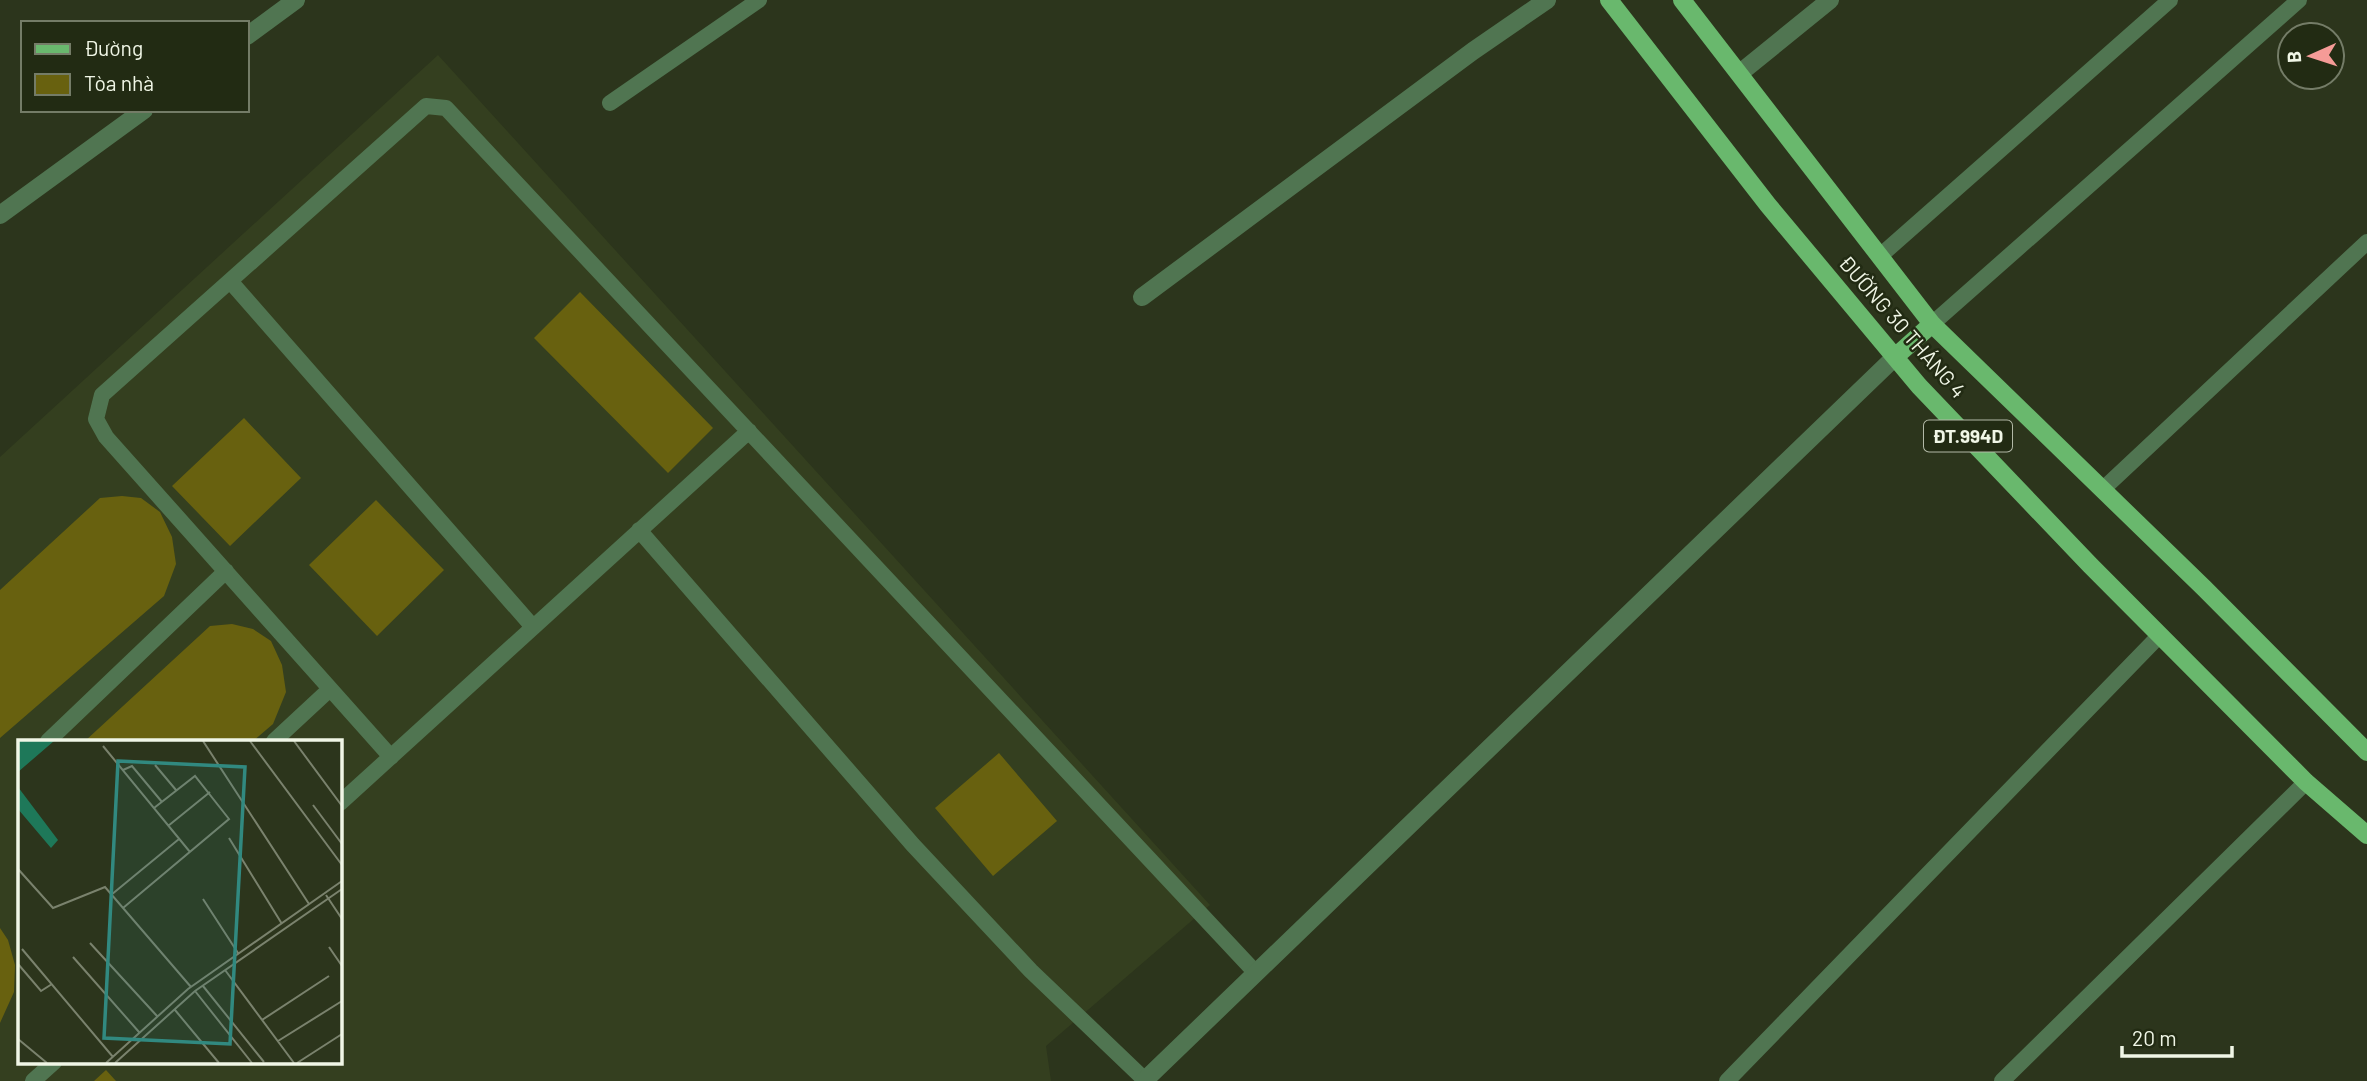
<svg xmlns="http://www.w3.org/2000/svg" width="2367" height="1081" viewBox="0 0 2367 1081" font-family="Barlow,sans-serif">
<rect width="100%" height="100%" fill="#2c351c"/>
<path fill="#343f1f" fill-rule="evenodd" d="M 438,55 L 1210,905 L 1046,1046 L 1051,1081 L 0,1081 L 0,457 ZM 19,741 L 340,741 L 340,1062 L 19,1062 Z"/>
<path fill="#68610f" d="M 580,292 L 713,428 L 668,473 L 534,338 Z
M 244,418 L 301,478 L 230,546 L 172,486 Z
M 122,496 L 141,498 L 160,512 L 172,537 L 176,564 L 164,596 L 0,738 L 0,590 L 100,498 Z
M 376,500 L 444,570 L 377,636 L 309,565 Z
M 232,624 L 253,629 L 271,641 L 282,665 L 286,692 L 273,724 L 253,741 L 85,741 L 210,626 Z
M 999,753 L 1057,821 L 993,876 L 935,808 Z
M 0,928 L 8,940 L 15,965 L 14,992 L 0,1023 Z
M 106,1070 L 116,1081 L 94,1081 Z"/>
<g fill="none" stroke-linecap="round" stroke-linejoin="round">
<path stroke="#507551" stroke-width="16" d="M 610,103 L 759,0
M 1880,256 L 2170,0
M 230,281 L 533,627
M 1932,324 L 2299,0
M 2102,490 L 2367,242
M 639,530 L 913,845 L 1031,971 L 1145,1080
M 48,741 L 226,571
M 274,741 L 330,689
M 391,757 L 106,437 L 96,419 L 102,395 L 426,106 L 446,108 L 1256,973
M 340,803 L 749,431
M 33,1081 L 54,1062
M 1727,1081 L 2160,635
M 2002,1081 L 2306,782"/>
<path stroke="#507551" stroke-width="18" d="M 247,36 L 296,0
M 1740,73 L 1830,0
M 0,215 L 144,110
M 1142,297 L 1473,51 L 1547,0
M 1144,1081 L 1895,357"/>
<path stroke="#69b86d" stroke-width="18" d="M 1609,0 L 1768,205 L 1919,386 L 2090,565 L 2306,782 L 2367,835
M 1682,0 L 1932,324 L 2204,588 L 2367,752
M 1895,357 L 1932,324"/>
</g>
<g text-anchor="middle" stroke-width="5" stroke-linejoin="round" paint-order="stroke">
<rect fill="#222b13" stroke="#b2b9a7" stroke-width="2" x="1924" y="420.5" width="88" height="31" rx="5"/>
<g font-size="19" font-weight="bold" fill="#f0f6e6">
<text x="1968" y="443">ĐT.994D</text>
</g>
<g font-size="21" fill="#f0f6e6" stroke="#222b13">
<text transform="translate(1902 327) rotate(49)" y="7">ĐƯỜNG 30 THÁNG 4</text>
</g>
</g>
<g transform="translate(18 740)">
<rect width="324" height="324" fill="#2c351c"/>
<path d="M 0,1 L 36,1 L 0,32 ZM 0,47 L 40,100 L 33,108 L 0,69 Z" fill="#1e7859"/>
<path fill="none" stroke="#7a826d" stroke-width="2" d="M 185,1 L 291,164M 232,1 L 324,125M 276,1 L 324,66M 85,6 L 172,112M 137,25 L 158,50M 105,30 L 114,26 L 144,62M 295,65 L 324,104M 150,86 L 192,52M 211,98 L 264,184M 0,129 L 35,168 L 87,147 L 173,247M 93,155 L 161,99M 308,155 L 324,179M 185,159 L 220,213M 105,168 L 211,79 L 177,36 L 136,68M 72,203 L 139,276M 311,207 L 324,226M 4,209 L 95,317M 55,217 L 121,292M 0,224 L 23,251 L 34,244M 207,230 L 276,323M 185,246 L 246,322M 177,251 L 234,323M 157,270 L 201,323M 244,280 L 311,236M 0,299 L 29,323M 260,301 L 324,261M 88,323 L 170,249 L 324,141M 97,323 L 177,251 L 324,149M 279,323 L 324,294"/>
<path fill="#318980" fill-opacity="0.15" stroke="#318980" stroke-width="3.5" d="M 100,21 L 227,27 L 212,304 L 86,298 Z"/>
<rect width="324" height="324" fill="none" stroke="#f0f6e6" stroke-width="3.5"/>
</g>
<rect x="21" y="21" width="228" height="91" fill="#222b13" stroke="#747c67" stroke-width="2"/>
<rect x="35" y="44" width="35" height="10" fill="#69b86d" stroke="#747c67" stroke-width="2"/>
<text x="84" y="56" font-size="21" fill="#f0f6e6">Đường</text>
<rect x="35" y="74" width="35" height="21" fill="#68610f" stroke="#747c67" stroke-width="2"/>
<text x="84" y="91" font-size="21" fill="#f0f6e6">Tòa nhà</text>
<g transform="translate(2311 56) rotate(267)"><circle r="33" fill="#222b13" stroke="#747c67" stroke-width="2"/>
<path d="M0-5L12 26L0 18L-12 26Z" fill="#f59b97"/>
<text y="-10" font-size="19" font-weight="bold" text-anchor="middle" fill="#f0f6e6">B</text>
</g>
<path d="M2122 1046v10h110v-10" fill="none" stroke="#f0f6e6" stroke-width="3.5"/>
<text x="2132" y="1046" font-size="21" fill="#f0f6e6" stroke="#222b13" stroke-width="5" paint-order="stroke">20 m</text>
</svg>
